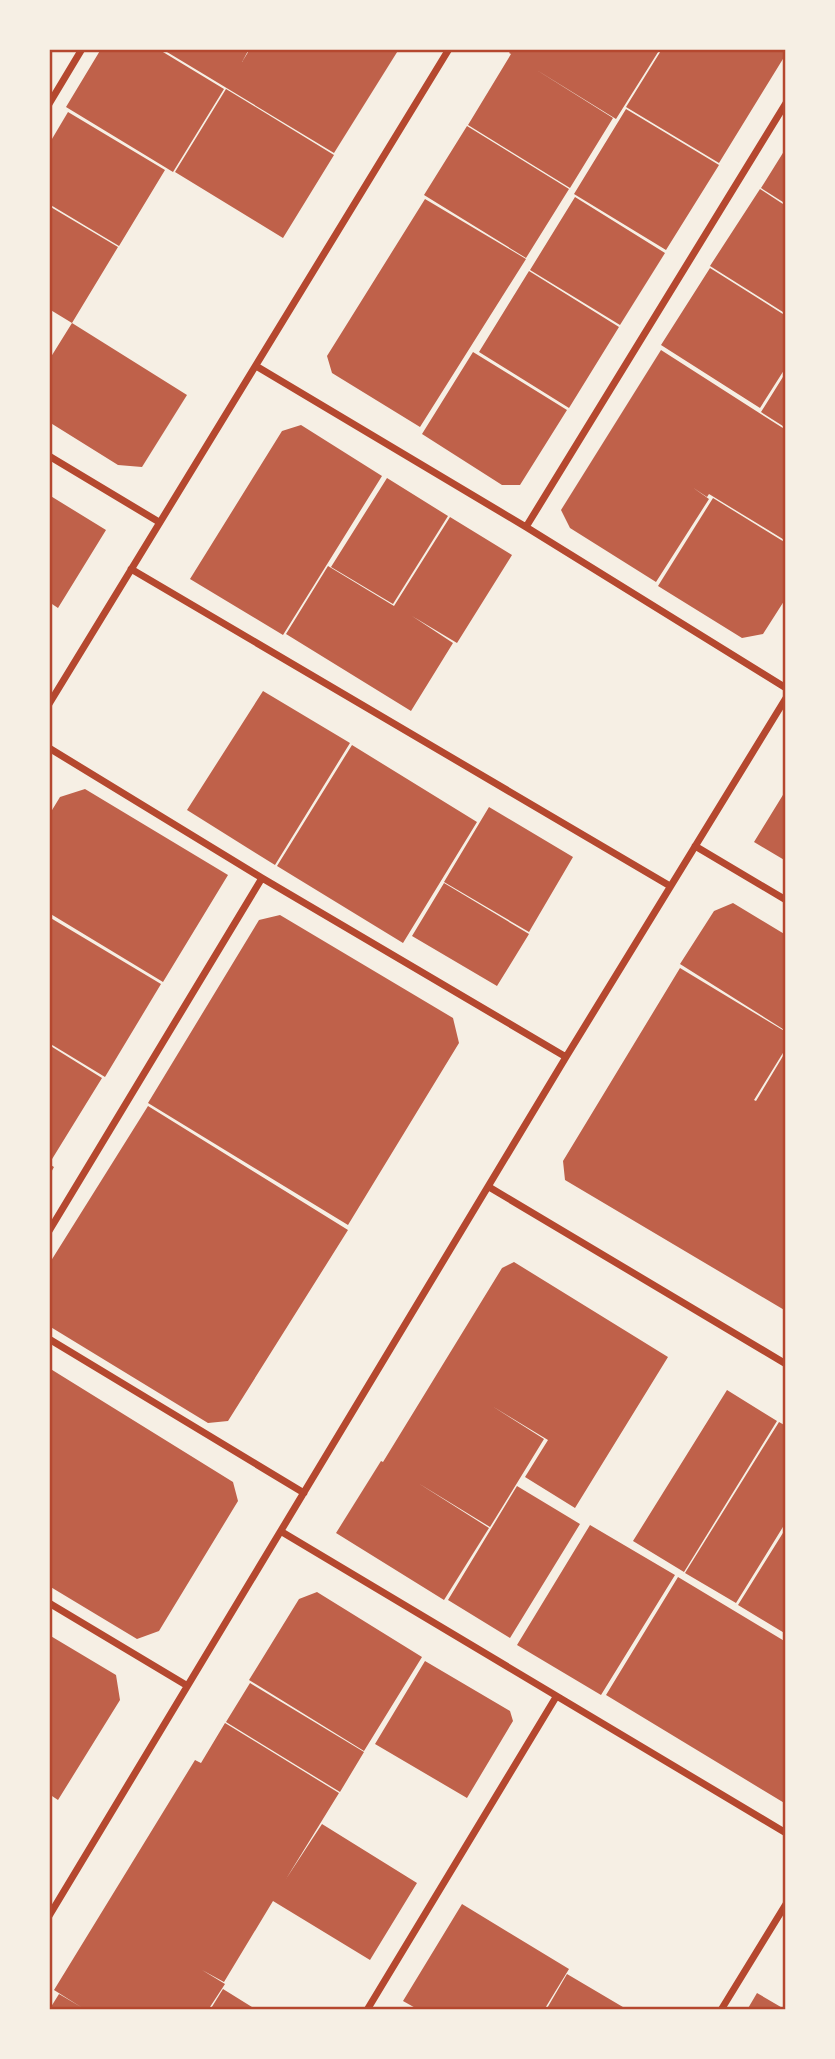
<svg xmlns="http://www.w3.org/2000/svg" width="835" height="2059" viewBox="0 0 835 2059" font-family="'PT Sans Narrow',sans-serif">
<rect width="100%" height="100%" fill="#f6efe4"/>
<path fill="#bf614a" d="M 101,49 L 158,49 L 224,89 L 173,172 L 66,107 Z
M 162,49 L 249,49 L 242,62 L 250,49 L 399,49 L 334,153 Z
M 512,49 L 660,49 L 616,119 L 535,69 L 613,118 L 570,188 L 468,125 L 511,54 L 509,53 Z
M 662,49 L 786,49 L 786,54 L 719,163 L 626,107 Z
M 226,89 L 334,155 L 283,238 L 175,172 Z
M 626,109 L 719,165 L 666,250 L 574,194 Z
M 68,112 L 165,170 L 119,246 L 49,204 L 49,144 Z
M 467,126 L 569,189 L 526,258 L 424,195 Z
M 786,148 L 786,204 L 761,188 Z
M 760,189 L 786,206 L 786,314 L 710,266 Z
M 575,197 L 665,253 L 620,325 L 530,270 Z
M 425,199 L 526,259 L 420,427 L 332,373 L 327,356 Z
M 49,206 L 118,247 L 72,323 L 49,309 Z
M 710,268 L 786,316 L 786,367 L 760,408 L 661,345 Z
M 529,271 L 619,327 L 569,408 L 479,352 Z
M 72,323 L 187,395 L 142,467 L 118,465 L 49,422 L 49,360 Z
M 661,350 L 786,430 L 786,541 L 709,494 L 707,497 L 692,487 L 709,499 L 656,582 L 570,528 L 561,510 Z
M 473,352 L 567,410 L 520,485 L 502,485 L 422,434 Z
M 786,372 L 786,428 L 761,412 Z
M 301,425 L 382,476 L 283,635 L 190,579 L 282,431 Z
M 387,478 L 448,516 L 393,604 L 331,567 Z
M 49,495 L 106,530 L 58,608 L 49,602 Z
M 713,498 L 786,543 L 786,598 L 763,634 L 742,638 L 658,586 Z
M 450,517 L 512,555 L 457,643 L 412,616 L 453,643 L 411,711 L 286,634 L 328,566 L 394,606 Z
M 263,691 L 350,743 L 275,865 L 187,810 Z
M 352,745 L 477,822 L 403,943 L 277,866 Z
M 85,789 L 228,875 L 163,982 L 49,913 L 49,815 L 60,797 Z
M 786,790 L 786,861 L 754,842 Z
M 489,807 L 573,857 L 529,932 L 444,882 Z
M 444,883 L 529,934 L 497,986 L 412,936 Z
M 733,903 L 786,935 L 786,1031 L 680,964 L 714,911 Z
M 280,915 L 453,1018 L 459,1043 L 348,1225 L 148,1103 L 259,920 Z
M 49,917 L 161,984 L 105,1077 L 49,1043 Z
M 680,968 L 786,1032 L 786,1048 L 754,1100 L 756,1101 L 786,1051 L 786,1311 L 565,1180 L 563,1161 Z
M 49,1045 L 102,1078 L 49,1164 L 54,1167 L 49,1176 Z
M 148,1106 L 348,1230 L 228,1421 L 208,1423 L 49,1326 L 49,1264 Z
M 514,1262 L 668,1357 L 575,1508 L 525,1477 L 548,1440 L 492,1406 L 544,1439 L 490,1527 L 418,1483 L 489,1528 L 444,1600 L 336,1533 L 381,1461 L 383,1462 L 502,1268 Z
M 49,1368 L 233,1482 L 238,1501 L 159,1631 L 137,1639 L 49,1586 Z
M 727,1390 L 777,1421 L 684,1572 L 633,1541 Z
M 779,1422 L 786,1426 L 786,1522 L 736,1603 L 685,1573 Z
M 517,1486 L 580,1524 L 510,1638 L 448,1600 Z
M 590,1525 L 675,1575 L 601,1695 L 517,1645 Z
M 786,1528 L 786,1634 L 738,1605 Z
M 678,1577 L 786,1642 L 786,1804 L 606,1695 Z
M 317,1592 L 422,1657 L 364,1751 L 249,1680 L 299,1599 Z
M 49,1635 L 116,1675 L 120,1700 L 58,1800 L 49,1794 Z
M 425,1661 L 510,1711 L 513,1721 L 467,1798 L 375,1744 Z
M 250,1683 L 364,1752 L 340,1792 L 226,1722 Z
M 225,1723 L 339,1793 L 286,1879 L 322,1824 L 417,1883 L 370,1960 L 273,1901 L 224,1982 L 202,1970 L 225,1984 L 208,2010 L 49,2010 L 59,1994 L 81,2007 L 54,1990 L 195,1760 L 201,1763 Z
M 462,1904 L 569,1969 L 544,2010 L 419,2010 L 403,2001 Z
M 567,1974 L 628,2010 L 546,2010 Z
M 223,1989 L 257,2010 L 210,2010 Z
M 757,1993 L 786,2010 L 747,2010 Z"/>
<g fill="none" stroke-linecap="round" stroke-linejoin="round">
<path stroke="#b5482f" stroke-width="7" d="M 49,104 L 82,49
M 256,366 L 526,527 L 786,688
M 49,456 L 159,522
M 526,527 L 786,103
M 131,569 L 670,886
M 49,704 L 449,49
M 49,748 L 262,878 L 566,1057
M 695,846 L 786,900
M 489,1187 L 786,1364
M 49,1231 L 262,878
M 49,1339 L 304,1493
M 282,1532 L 786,1833
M 49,1603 L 186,1685
M 49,1916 L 566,1057 L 786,698
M 367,2010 L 556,1697
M 721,2010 L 786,1904"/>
</g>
<rect width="835" height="2059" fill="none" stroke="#f6efe4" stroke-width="102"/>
<rect x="51" y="51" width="733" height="1957" fill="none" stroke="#b5482f" stroke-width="2.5"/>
</svg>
